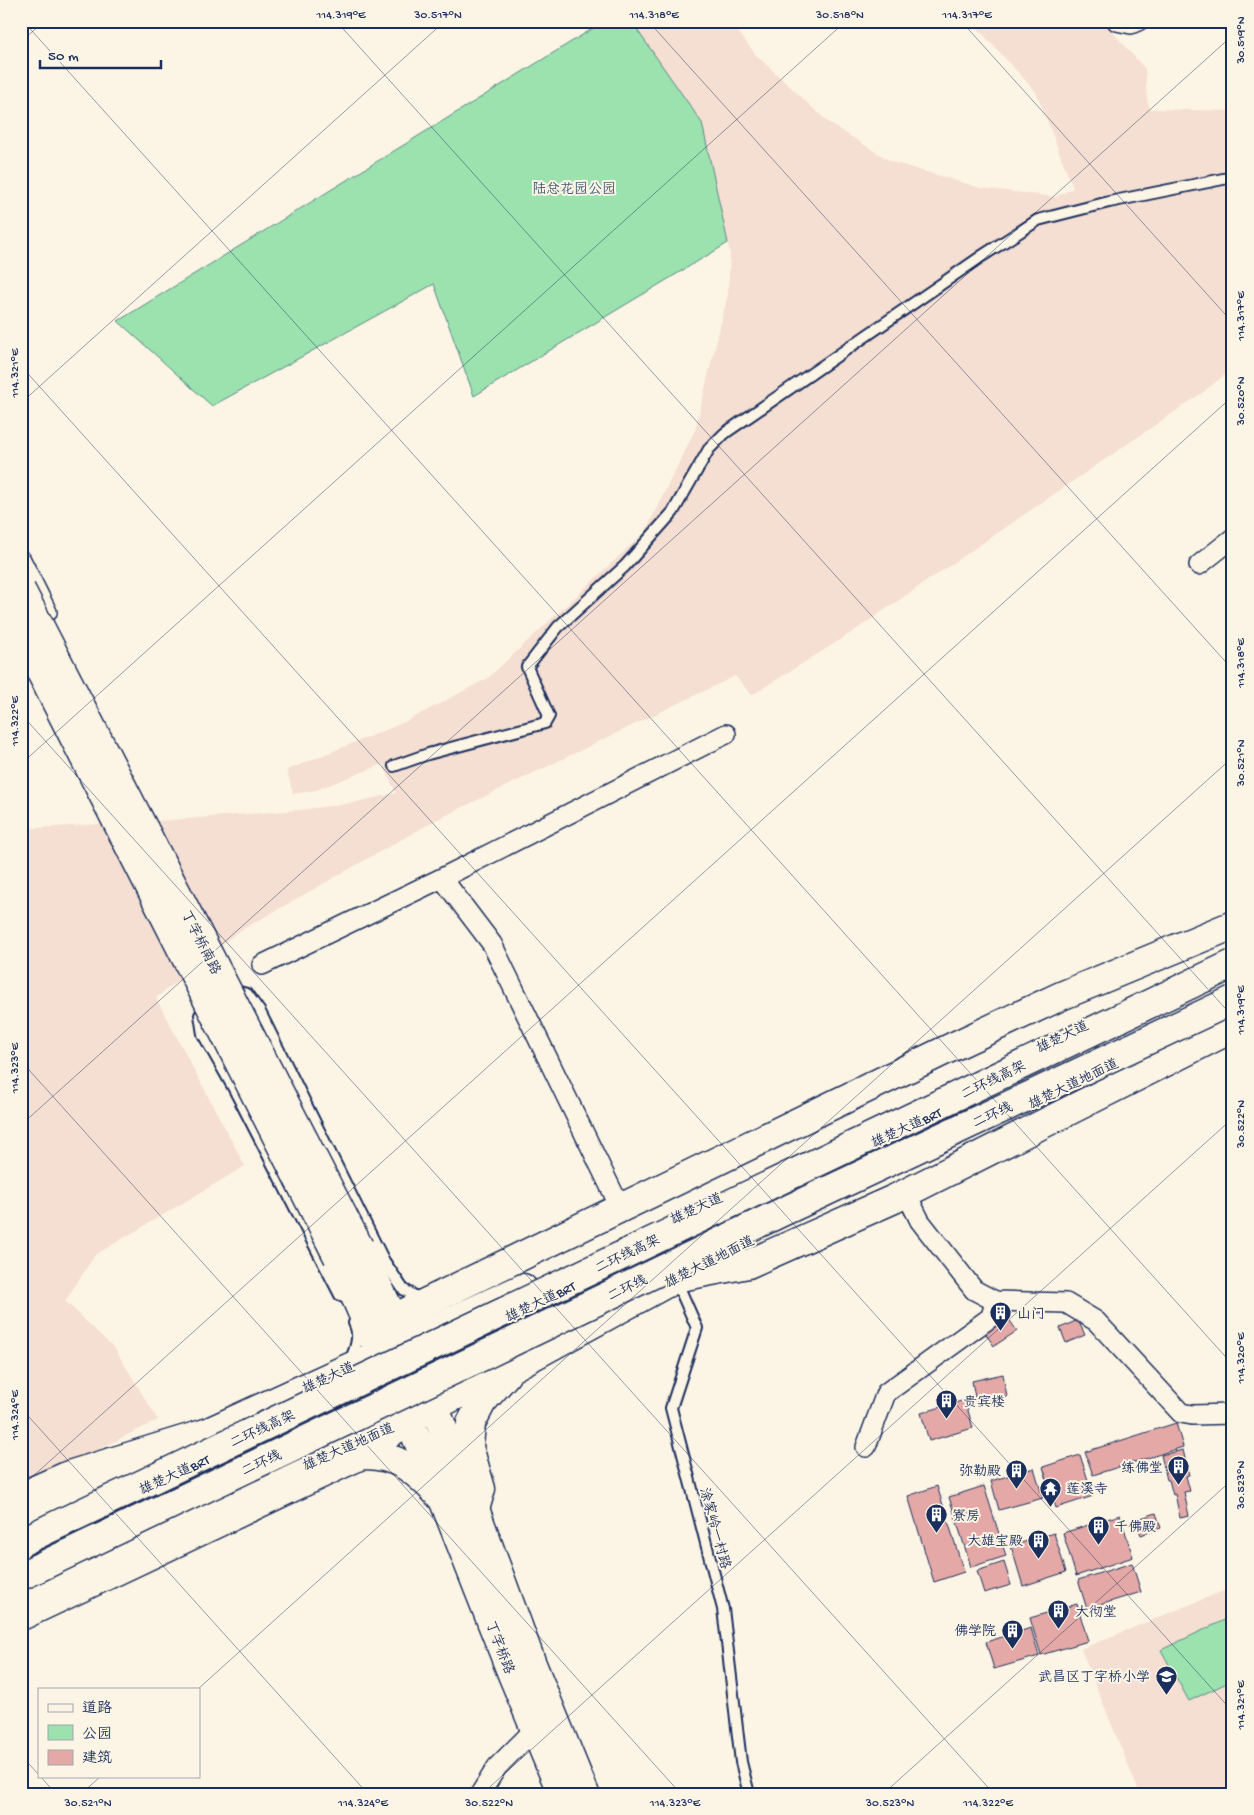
<svg xmlns="http://www.w3.org/2000/svg" width="1254" height="1815" viewBox="0 0 1254 1815" font-family="'Gochi Hand','LXGW WenKai TC',sans-serif">
<rect width="100%" height="100%" fill="#fcf5e5"/>
<filter id="ink" filterUnits="userSpaceOnUse"><feTurbulence type="fractalNoise" baseFrequency=".02" numOctaves="2"/><feDisplacementMap in="SourceGraphic" scale="10" xChannelSelector="R" yChannelSelector="G"/><feConvolveMatrix kernelMatrix="1 2 1 2 8 2 1 2 1" color-interpolation-filters="sRGB"/></filter>
<g filter="url(#ink)">
<path fill="#f5ded2" d="M 631,21 L 730,21 L 756,55 L 829,123 L 892,162 L 981,188 L 1056,197 L 1073,188 L 1036,92 L 971,21 L 1103,21 L 1145,69 L 1147,99 L 1150,109 L 1233,111 L 1233,368 L 1202,393 L 851,633 L 752,695 L 735,676 L 436,820 L 236,933 L 156,998 L 245,1166 L 95,1255 L 65,1301 L 115,1349 L 158,1420 L 21,1487 L 21,829 L 172,820 L 300,810 L 352,803 L 396,793 L 383,764 L 316,790 L 293,794 L 287,770 L 405,722 L 488,678 L 645,532 L 695,430 L 728,294 L 730,253 L 702,123 Z
M 1233,1587 L 1233,1794 L 1140,1794 L 1081,1649 Z"/>
<path fill="#9be2af" stroke="#5b8886" d="M 605,21 L 631,21 L 702,123 L 728,243 L 474,396 L 434,284 L 212,406 L 118,321 Z
M 1233,1616 L 1233,1680 L 1189,1701 L 1161,1650 Z"/>
<path fill="#e4a9a6" stroke="#1b2f5e" d="M 1008,1318 L 1017,1331 L 994,1346 L 985,1333 Z
M 1078,1320 L 1085,1335 L 1066,1343 L 1060,1328 Z
M 1003,1374 L 1007,1397 L 976,1403 L 972,1381 Z
M 965,1400 L 973,1428 L 929,1441 L 921,1413 Z
M 1176,1423 L 1183,1447 L 1093,1475 L 1085,1452 Z
M 1183,1450 L 1189,1475 L 1186,1476 L 1190,1491 L 1184,1492 L 1189,1516 L 1180,1518 L 1175,1494 L 1173,1495 L 1169,1480 L 1167,1480 L 1161,1455 Z
M 1080,1455 L 1093,1496 L 1056,1508 L 1043,1467 Z
M 1034,1468 L 1043,1498 L 999,1510 L 991,1481 Z
M 937,1486 L 964,1572 L 934,1582 L 908,1496 Z
M 984,1486 L 1006,1556 L 971,1567 L 949,1497 Z
M 1156,1513 L 1161,1528 L 1141,1535 L 1135,1520 Z
M 1120,1515 L 1133,1557 L 1076,1576 L 1063,1533 Z
M 1054,1533 L 1066,1572 L 1023,1586 L 1011,1546 Z
M 1004,1562 L 1011,1585 L 984,1593 L 977,1571 Z
M 1132,1563 L 1141,1592 L 1087,1609 L 1078,1580 Z
M 1077,1604 L 1088,1641 L 1041,1655 L 1030,1618 Z
M 1031,1628 L 1039,1656 L 994,1669 L 986,1642 Z"/>
<g fill="none" stroke-linecap="round" stroke-linejoin="round">
<defs>
<path id="service" d="M 394,766 L 428,754 L 545,723 L 549,716 L 527,667 L 558,627 L 625,566 L 673,512 L 709,449 L 725,433 L 982,256 L 1038,220 L 1109,202 L 1233,177
M 232,990 L 247,994 L 260,1012 L 384,1261 L 403,1289 L 423,1301
M 206,1007 L 200,1015 L 203,1034 L 233,1087 L 340,1295 L 350,1301
M 675,1278 L 697,1328 L 671,1408 L 723,1609 L 741,1762 L 749,1794
M 350,1361 C 355,1350 361,1335 354,1323
M 21,1560 L 84,1531"/>
<path id="minor" d="M 1117,21 L 1131,24 L 1138,21
M 21,560 L 47,612
M 1199,565 L 1233,538
M 442,878 L 492,944 L 621,1209
M 262,965 L 442,878 L 726,734
M 906,1193 L 920,1221 L 974,1290 L 995,1301 L 1066,1303 L 1096,1321 L 1181,1413 L 1192,1415 L 1233,1414
M 866,1447 L 886,1393 L 991,1317 L 995,1301
M 480,1794 L 497,1767 L 535,1729"/>
<path id="secondary" d="M 359,1247 L 405,1342 L 434,1406 L 475,1509 L 532,1664 L 585,1794
M 338,1257 L 443,1499 L 512,1674 L 562,1794"/>
<path id="primary" d="M 475,1509 L 481,1489 L 469,1447 L 471,1423 L 482,1402 L 506,1375
M 21,1522 L 206,1433 L 523,1288
M 21,1591 L 409,1419 L 515,1366 L 689,1271"/>
<path id="trunk" d="M 675,1278 L 748,1264 L 894,1199 L 1233,1028
M 394,1318 L 950,1048 L 1061,996 L 1233,925
M 361,1455 C 401,1454 417,1473 443,1499
M 21,1496 L 69,1475 L 206,1433
M 21,1616 L 361,1455 L 409,1419"/>
</defs>
<use href="#service" stroke="#1b2f5e" stroke-width="14"/>
<use href="#minor" stroke="#1b2f5e" stroke-width="22"/>
<use href="#secondary" stroke="#1b2f5e" stroke-width="31"/>
<use href="#primary" stroke="#1b2f5e" stroke-width="31"/>
<use href="#trunk" stroke="#1b2f5e" stroke-width="31"/>
<use href="#service" stroke="#fcf5e5" stroke-width="10"/>
<use href="#minor" stroke="#fcf5e5" stroke-width="19"/>
<use href="#secondary" stroke="#fcf5e5" stroke-width="28"/>
<use href="#primary" stroke="#fcf5e5" stroke-width="28"/>
<use href="#trunk" stroke="#fcf5e5" stroke-width="28"/>
<defs>
<path id="secondary-bridge" d="M 21,590 L 359,1247
M 21,633 L 338,1257"/>
<path id="trunk-bridge" d="M 21,1542 L 1233,964
M 21,1576 L 487,1354 L 778,1214 L 1233,1000"/>
</defs>
<use href="#secondary-bridge" stroke="#1b2f5e" stroke-width="31" stroke-linecap="butt"/>
<use href="#trunk-bridge" stroke="#1b2f5e" stroke-width="31" stroke-linecap="butt"/>
<use href="#secondary-bridge" stroke="#fcf5e5" stroke-width="28"/>
<use href="#trunk-bridge" stroke="#fcf5e5" stroke-width="28"/>
</g>
</g>
<path fill="none" stroke="#1b2f5e" stroke-width="1" stroke-opacity="0.45" d="M 23,21 L 1233,1365M 336,21 L 1233,1017M 648,21 L 1233,670M 961,21 L 1233,323M 21,42 L 44,21M 21,366 L 1233,1712M 21,403 L 445,21M 21,714 L 994,1794M 21,764 L 846,21M 21,1061 L 681,1794M 21,1125 L 1233,35M 21,1408 L 368,1794M 21,1487 L 1233,396M 198,1689 L 1233,757M 21,1755 L 39,1775M 40,1776 L 56,1794M 81,1794 L 101,1776M 482,1794 L 1233,1118M 883,1794 L 1233,1479"/>
<defs>
<symbol id="building-pin" viewBox="-11 -11 22 30"><path d="M0 17L-7.5 6A9.5 9.5 0 1 1 7.5 6Z" fill="#1b2f5e" stroke="#fcf5e5"/><path d="M-4-6H4V6H1V3H-1V6H-4ZM-2.5-4.3h1.7v1.8h-1.7ZM.8-4.3h1.7v1.8H.8ZM-2.5-1h1.7V.8h-1.7ZM.8-1h1.7V.8H.8Z" fill="#fff"/></symbol>
<symbol id="temple-pin" viewBox="-11 -11 22 30"><path d="M0 17L-7.5 6A9.5 9.5 0 1 1 7.5 6Z" fill="#1b2f5e" stroke="#fcf5e5"/><path d="M0-6L5-2H3V0L6.5 2.5H4V6H1.5V3h-3V6H-4V2.5H-6.5L-3 0V-2H-5Z" fill="#fff"/></symbol>
<symbol id="school-pin" viewBox="-11 -11 22 30"><path d="M0 17L-7.5 6A9.5 9.5 0 1 1 7.5 6Z" fill="#1b2f5e" stroke="#fcf5e5"/><path d="M0-5L7-2L0 1L-7-2ZM-4 1L0 2.5L4 1V4Q0 6-4 4Z" fill="#fff"/></symbol>
</defs>
<g fill-rule="evenodd">
<use href="#building-pin" x="988" y="1300" width="25" height="34"/>
<use href="#building-pin" x="934" y="1388" width="25" height="34"/>
<use href="#building-pin" x="1166" y="1454" width="25" height="34"/>
<use href="#building-pin" x="1004" y="1458" width="25" height="34"/>
<use href="#temple-pin" x="1038" y="1476" width="25" height="34"/>
<use href="#building-pin" x="924" y="1502" width="25" height="34"/>
<use href="#building-pin" x="1086" y="1514" width="25" height="34"/>
<use href="#building-pin" x="1026" y="1528" width="25" height="34"/>
<use href="#building-pin" x="1046" y="1598" width="25" height="34"/>
<use href="#building-pin" x="1000" y="1618" width="25" height="34"/>
<use href="#school-pin" x="1154" y="1664" width="25" height="34"/>
</g>
<g text-anchor="middle" stroke-width="4" stroke-linejoin="round" paint-order="stroke">
<g font-size="14" fill="#3b5c72" stroke="#fcf5e5">
<text x="574" y="193">陆总花园公园</text>
</g>
<g font-size="14" fill="#1b2f5e" stroke="#fcf5e5">
<text transform="translate(202 942) rotate(63)" y="5">丁字桥南路</text>
<text transform="translate(1062 1036) rotate(-26)" y="5">雄楚大道</text>
<text transform="translate(993 1079) rotate(-26)" y="5">二环线高架</text>
<text transform="translate(1073 1083) rotate(-26)" y="5">雄楚大道地面道</text>
<text transform="translate(992 1114) rotate(-25)" y="5">二环线</text>
<text transform="translate(906 1127) rotate(-25)" y="5">雄楚大道BRT</text>
<text transform="translate(696 1208) rotate(-25)" y="5">雄楚大道</text>
<text transform="translate(627 1253) rotate(-26)" y="5">二环线高架</text>
<text transform="translate(709 1261) rotate(-27)" y="5">雄楚大道地面道</text>
<text transform="translate(627 1287) rotate(-26)" y="5">二环线</text>
<text transform="translate(540 1301) rotate(-26)" y="5">雄楚大道BRT</text>
<text transform="translate(328 1377) rotate(-25)" y="5">雄楚大道</text>
<text transform="translate(262 1428) rotate(-25)" y="5">二环线高架</text>
<text transform="translate(348 1446) rotate(-24)" y="5">雄楚大道地面道</text>
<text transform="translate(261 1462) rotate(-25)" y="5">二环线</text>
<text transform="translate(174 1474) rotate(-25)" y="5">雄楚大道BRT</text>
<text transform="translate(716 1528) rotate(75)" y="5">涂家岭一村路</text>
<text transform="translate(501 1647) rotate(69)" y="5">丁字桥路</text>
</g>
<g font-size="14" fill="#1b2f5e" stroke="#fcf5e5" text-anchor="start">
<text x="1017" y="1318">山门</text>
<text x="963" y="1406">贵宾楼</text>
<text x="1163" y="1472" text-anchor="end">练佛堂</text>
<text x="1001" y="1475" text-anchor="end">弥勒殿</text>
<text x="1066" y="1493">莲溪寺</text>
<text x="952" y="1520">寮房</text>
<text x="1114" y="1531">千佛殿</text>
<text x="1023" y="1545" text-anchor="end">大雄宝殿</text>
<text x="1075" y="1616">大彻堂</text>
<text x="996" y="1635" text-anchor="end">佛学院</text>
<text x="1150" y="1681" text-anchor="end">武昌区丁字桥小学</text>
</g>
</g>
<rect width="1254" height="1815" fill="none" stroke="#fcf5e5" stroke-width="55"/>
<rect x="38" y="1688" width="162" height="90" fill="#fcf5e5" stroke="#a2a6af"/>
<rect x="48" y="1704" width="25" height="8" fill="#fcf5e5" stroke="#a2a6af"/>
<text x="82" y="1712" font-size="15" fill="#1b2f5e">道路</text>
<rect x="48" y="1725" width="25" height="15" fill="#9be2af" stroke="#a2a6af"/>
<text x="82" y="1738" font-size="15" fill="#1b2f5e">公园</text>
<rect x="48" y="1750" width="25" height="15" fill="#e4a9a6" stroke="#a2a6af"/>
<text x="82" y="1762" font-size="15" fill="#1b2f5e">建筑</text>
<path d="M40 60v8h121v-8" fill="none" stroke="#1b2f5e" stroke-width="2.5"/>
<text x="48" y="60" font-size="15" fill="#1b2f5e" stroke="#fcf5e5" stroke-width="4" paint-order="stroke">50 m</text>
<rect x="28" y="28" width="1198" height="1760" fill="none" stroke="#1b2f5e" stroke-width="2"/>
<g font-size="12" text-anchor="middle" fill="#1b2f5e">
<text x="341" y="18">114.319°E</text>
<text x="438" y="18">30.517°N</text>
<text x="654" y="18">114.318°E</text>
<text x="840" y="18">30.518°N</text>
<text x="967" y="18">114.317°E</text>
<text transform="translate(1240 40) rotate(-90)" y="4">30.519°N</text>
<text transform="translate(1240 316) rotate(-90)" y="4">114.317°E</text>
<text transform="translate(14 373) rotate(-90)" y="4">114.321°E</text>
<text transform="translate(1240 401) rotate(-90)" y="4">30.520°N</text>
<text transform="translate(1240 663) rotate(-90)" y="4">114.318°E</text>
<text transform="translate(14 721) rotate(-90)" y="4">114.322°E</text>
<text transform="translate(1240 763) rotate(-90)" y="4">30.521°N</text>
<text transform="translate(1240 1010) rotate(-90)" y="4">114.319°E</text>
<text transform="translate(14 1068) rotate(-90)" y="4">114.323°E</text>
<text transform="translate(1240 1124) rotate(-90)" y="4">30.522°N</text>
<text transform="translate(1240 1358) rotate(-90)" y="4">114.320°E</text>
<text transform="translate(14 1415) rotate(-90)" y="4">114.324°E</text>
<text transform="translate(1240 1485) rotate(-90)" y="4">30.523°N</text>
<text transform="translate(1240 1705) rotate(-90)" y="4">114.321°E</text>
<text x="88" y="1806">30.521°N</text>
<text x="363" y="1806">114.324°E</text>
<text x="489" y="1806">30.522°N</text>
<text x="675" y="1806">114.323°E</text>
<text x="890" y="1806">30.523°N</text>
<text x="988" y="1806">114.322°E</text>
</g>
</svg>
